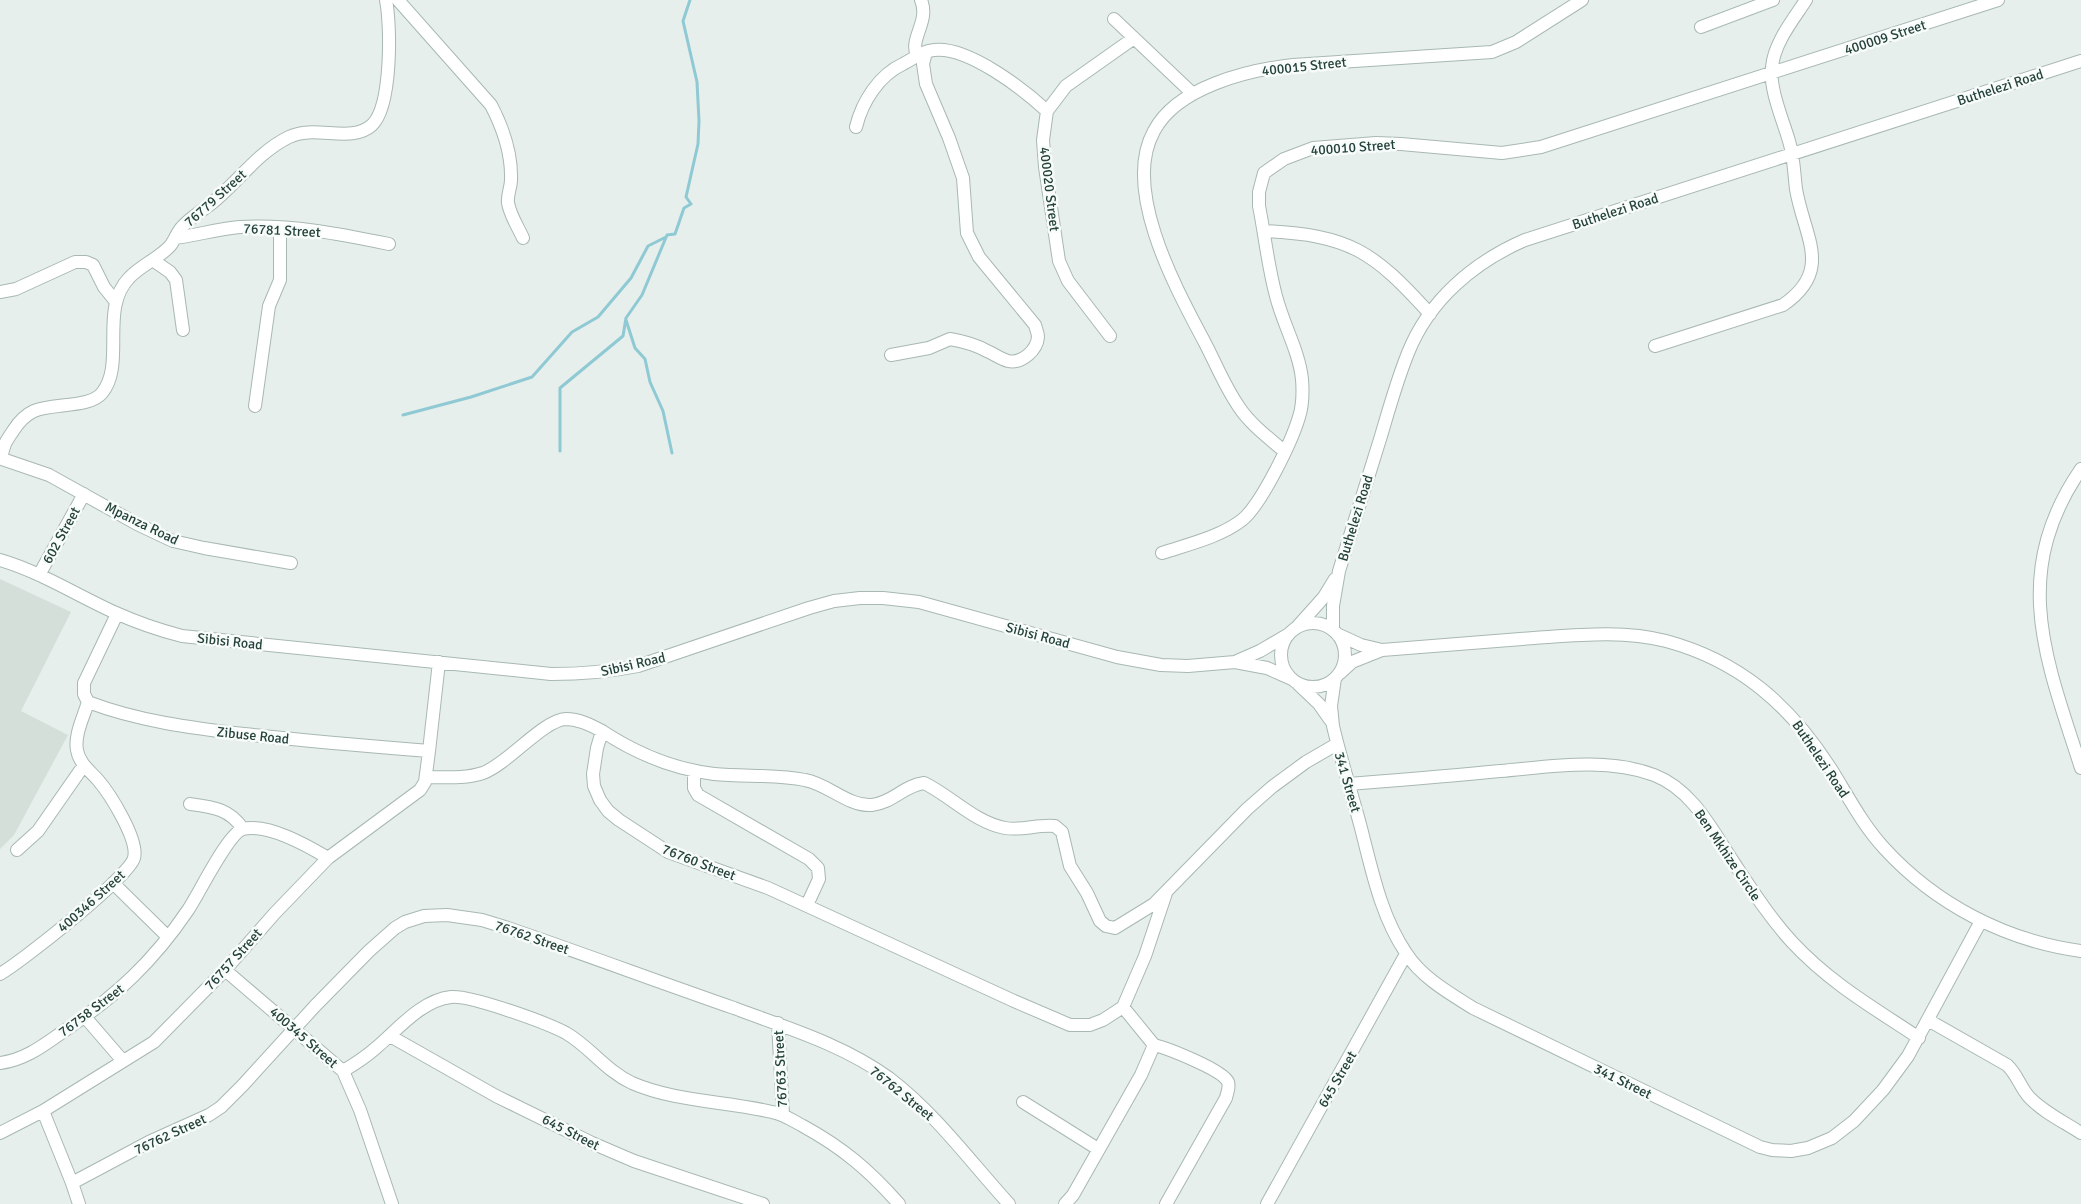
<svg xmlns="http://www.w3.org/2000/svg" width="2081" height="1204" viewBox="0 0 2081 1204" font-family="Signika,sans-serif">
<rect width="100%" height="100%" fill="#e6efeb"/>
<path fill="#d4dfda" d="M 0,579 L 71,612 L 21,711 L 68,735 L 14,835 L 0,849 Z"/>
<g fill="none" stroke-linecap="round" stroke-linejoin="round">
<path stroke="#8ec9d4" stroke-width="3" d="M 626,320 L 635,348 L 645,359 L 650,382 L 663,411 L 672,453
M 403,415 L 471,397 L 532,377 L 572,332 L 598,317 L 631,278 L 648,246 L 666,237
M 560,451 L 560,388 L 623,336 L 626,318 L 642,295 L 667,235 L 675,234 L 684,208 L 691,204 L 686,197 L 698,144 L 699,121 L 697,82 L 683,21 L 690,0"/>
<defs>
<path id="minor" d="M 398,0 L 491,105 C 503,128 512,153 511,180 C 511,187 507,195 508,203 C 510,215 518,227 523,238
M 1114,19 L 1193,94
M 1701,27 L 1773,0
M 917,56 C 909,38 930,22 921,0
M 856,127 C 862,102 879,75 903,64 C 913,59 922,51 934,50 C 968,46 1023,89 1047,111
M 1264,231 C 1350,235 1373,251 1430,314
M 175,238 C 197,235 218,229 240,227 C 290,224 340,234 389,244
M 154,261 L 170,272 L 176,280 L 183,330
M 0,292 L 16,289 L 75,262 L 86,262 L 93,265 L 104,287 L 116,302
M 1110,336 L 1068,281 L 1059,261 L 1045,167 L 1043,140 L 1047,111 L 1066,86 L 1134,38
M 1655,346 L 1783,305 C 1834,270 1804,237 1796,189 C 1794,173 1794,157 1789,141 C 1783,120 1769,89 1772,67 C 1774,43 1793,20 1806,0
M 891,355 L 929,348 L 950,339 C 962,341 976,345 987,351 C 994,354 1001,359 1008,361 C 1022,364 1037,350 1038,337 C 1038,333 1036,329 1035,325 L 979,257 L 967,233 L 963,178 L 949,138 L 926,84 L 923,64 L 926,52
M 255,406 L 269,306 L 280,280 L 280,228
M 1284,451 C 1269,438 1250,424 1239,407 C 1225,387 1216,364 1205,343 C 1177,290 1121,190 1154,131 C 1177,87 1248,70 1293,65 L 1492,52 L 1516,42 L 1582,0
M 2081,469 C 2009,574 2046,659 2081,768
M 1162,553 C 1189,544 1220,537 1242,520 C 1261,505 1292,441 1299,417 C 1303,405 1303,392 1302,379 C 1299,351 1283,324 1276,296 C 1268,267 1265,236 1259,206 L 1259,192 L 1264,173 L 1284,159 L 1313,148 L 1376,143 L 1401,144 L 1502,153 L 1541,147 L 1998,0
M 0,560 C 41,572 78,596 116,613 C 138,623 159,630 182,636 L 551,674 C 581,674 608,672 638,666 L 809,608 L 834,601 L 860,598 L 883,598 L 919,602 L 1117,657 L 1161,665 L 1188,666 L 1235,662 L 1260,651 L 1289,634
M 291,563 L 204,548 L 173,541 L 137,524 L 49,475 L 2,459 C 2,447 6,441 13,431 C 18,423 25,415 34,411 C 53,403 90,408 102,393 C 126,364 99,309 129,278 C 141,265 158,259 170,246 C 175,240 177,232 182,227 C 191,217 202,211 212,203 C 238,182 258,152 289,137 C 315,124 351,144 372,125 C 392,106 391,26 386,0
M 39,575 L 84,494
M 117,614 L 84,683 L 84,694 L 88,702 C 138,721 191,728 244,734 C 306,741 367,746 429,751 L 439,662
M1281 655a32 32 0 1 1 64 0a32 32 0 1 1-64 0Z
M 1298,626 L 1324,597 L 1335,579
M 1333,630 L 1333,606 L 1339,571 C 1353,526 1367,481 1381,436 C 1389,409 1397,380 1408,353 C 1429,300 1474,262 1525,240 L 2081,61
M 1337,634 L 1361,645 L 1382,650
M 1235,662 L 1267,668 L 1292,679
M 1340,673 L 1352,662 L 1382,650 C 1433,646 1484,642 1534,638 C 1578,635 1623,630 1666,641 C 1740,661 1790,705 1831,769 C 1848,796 1862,824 1884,848 C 1935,904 2006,941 2081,951
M 1335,678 L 1331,706 L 1333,726 C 1341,760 1352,794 1361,828 C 1372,871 1381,916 1406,953 C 1421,977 1449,993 1473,1008 L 1760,1147 L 1772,1150 L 1791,1151 L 1808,1148 L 1832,1138 L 1854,1121 L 1883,1090 L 1908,1056 L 1981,921
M 1298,684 L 1319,704 L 1331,721
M 602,731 C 637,754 673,769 714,774 C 744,777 776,774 805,780 C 828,784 849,807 872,805 C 892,803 905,785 924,783 C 951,796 974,822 1005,828 C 1022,831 1038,824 1055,826 L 1062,832 L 1070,866 L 1087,893 L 1100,921 L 1106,926 L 1115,928 L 1154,904 L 1247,809 L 1272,787 L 1306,762 L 1337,744
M 694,771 L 694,788 L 698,795 L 809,859 L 818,868 L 819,879 L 807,905
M 426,777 C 445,777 465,779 483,773 C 509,763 543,720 566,719 C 579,719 591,725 602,731 L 597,748 L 593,774 L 594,786 L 600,800 L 608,811 L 619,820 L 668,852 L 768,888 L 1014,1001 L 1070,1025 L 1090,1025 L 1103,1020 L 1123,1007
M 1349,784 C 1399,780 1449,776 1500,771 C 1549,767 1606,757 1654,775 C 1693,790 1712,830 1734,863 C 1752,890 1770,918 1792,942 C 1830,983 1874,1008 1919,1038
M 190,804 C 213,807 230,809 243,829
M 17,850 L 38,831 L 84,765
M 113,883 L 168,937
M 225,970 L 343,1071 L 360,1110 L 392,1204
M 0,974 C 21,962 129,877 134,858 C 139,840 110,794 98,780 C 90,771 79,763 77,750 C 74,735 84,716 88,702
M 85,1017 L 123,1061
M 1928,1020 L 2007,1065 C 2017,1074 2020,1087 2029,1097 C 2043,1112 2064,1122 2081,1133
M 778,1023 L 783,1115
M 390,1036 L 496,1096 L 592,1143 L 634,1161 L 763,1204
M 1154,1045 L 1123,1007 L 1145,956 L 1166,893
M 0,1063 C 25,1060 44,1045 64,1031 C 116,996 153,962 188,910 C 199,894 228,833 243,829 C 268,823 308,846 328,858
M 343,1071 C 355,1064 367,1056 377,1047 C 398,1029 422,1000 451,997 C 471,995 547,1023 566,1033 C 590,1047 606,1071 632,1083 C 676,1102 726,1101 772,1112 C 784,1114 793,1121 803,1126 C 843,1148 869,1170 899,1204
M 1023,1102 L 1098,1149
M 43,1111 L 72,1183 L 79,1204
M 0,1133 L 43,1111 L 154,1042 L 225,970 L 275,913 L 328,858 L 420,790 L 425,782 L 429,751
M 72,1183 L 149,1142 L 209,1115 L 221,1107 L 243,1085 L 315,1006 L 369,951 L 395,928 L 405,922 L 424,916 L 447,915 L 482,920 L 508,928 C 584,954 659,982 734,1008 C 787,1028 842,1044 889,1078 C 936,1114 969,1160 1009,1204
M 1065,1204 L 1073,1195 L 1141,1075 L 1154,1045 C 1167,1048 1223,1070 1228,1082 C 1230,1087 1227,1093 1226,1098 L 1166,1204
M 1267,1204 L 1406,954"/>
</defs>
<use href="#minor" stroke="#a8b8b2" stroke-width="14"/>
<use href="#minor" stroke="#fff" stroke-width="12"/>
</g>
<g text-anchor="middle" stroke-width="5" stroke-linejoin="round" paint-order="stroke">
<g font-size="14" fill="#24423a" stroke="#f7fbf9">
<text transform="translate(1885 37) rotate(-18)" y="5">400009 Street</text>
<text transform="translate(1304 66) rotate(-6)" y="5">400015 Street</text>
<text transform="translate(2000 87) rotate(-18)" y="5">Buthelezi Road</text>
<text transform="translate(1353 147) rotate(-4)" y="5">400010 Street</text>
<text transform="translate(1050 189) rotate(83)" y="5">400020 Street</text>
<text transform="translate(215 198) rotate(-42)" y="5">76779 Street</text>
<text transform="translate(1615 211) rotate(-18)" y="5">Buthelezi Road</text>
<text transform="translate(282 230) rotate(3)" y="5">76781 Street</text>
<text transform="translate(1355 518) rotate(-73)" y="5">Buthelezi Road</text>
<text transform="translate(142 523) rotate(26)" y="5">Mpanza Road</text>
<text transform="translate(61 535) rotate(-61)" y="5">602 Street</text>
<text transform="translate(1038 635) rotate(15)" y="5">Sibisi Road</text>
<text transform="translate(230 641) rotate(6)" y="5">Sibisi Road</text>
<text transform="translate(633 664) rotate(-13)" y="5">Sibisi Road</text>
<text transform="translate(253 735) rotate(6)" y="5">Zibuse Road</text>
<text transform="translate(1821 759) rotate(56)" y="5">Buthelezi Road</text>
<text transform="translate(1348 782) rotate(74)" y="5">341 Street</text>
<text transform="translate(1728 855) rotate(56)" y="5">Ben Mkhize Circle</text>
<text transform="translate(699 862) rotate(21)" y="5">76760 Street</text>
<text transform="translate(91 901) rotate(-42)" y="5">400346 Street</text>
<text transform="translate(532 937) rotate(19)" y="5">76762 Street</text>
<text transform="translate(233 959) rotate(-48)" y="5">76757 Street</text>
<text transform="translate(91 1010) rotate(-37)" y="5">76758 Street</text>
<text transform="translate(304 1037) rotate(41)" y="5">400345 Street</text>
<text transform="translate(780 1069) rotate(-93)" y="5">76763 Street</text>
<text transform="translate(1337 1079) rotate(-60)" y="5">645 Street</text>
<text transform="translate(1623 1081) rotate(26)" y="5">341 Street</text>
<text transform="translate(902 1093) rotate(39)" y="5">76762 Street</text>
<text transform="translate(571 1132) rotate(27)" y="5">645 Street</text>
<text transform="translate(170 1134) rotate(-25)" y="5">76762 Street</text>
</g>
</g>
</svg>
